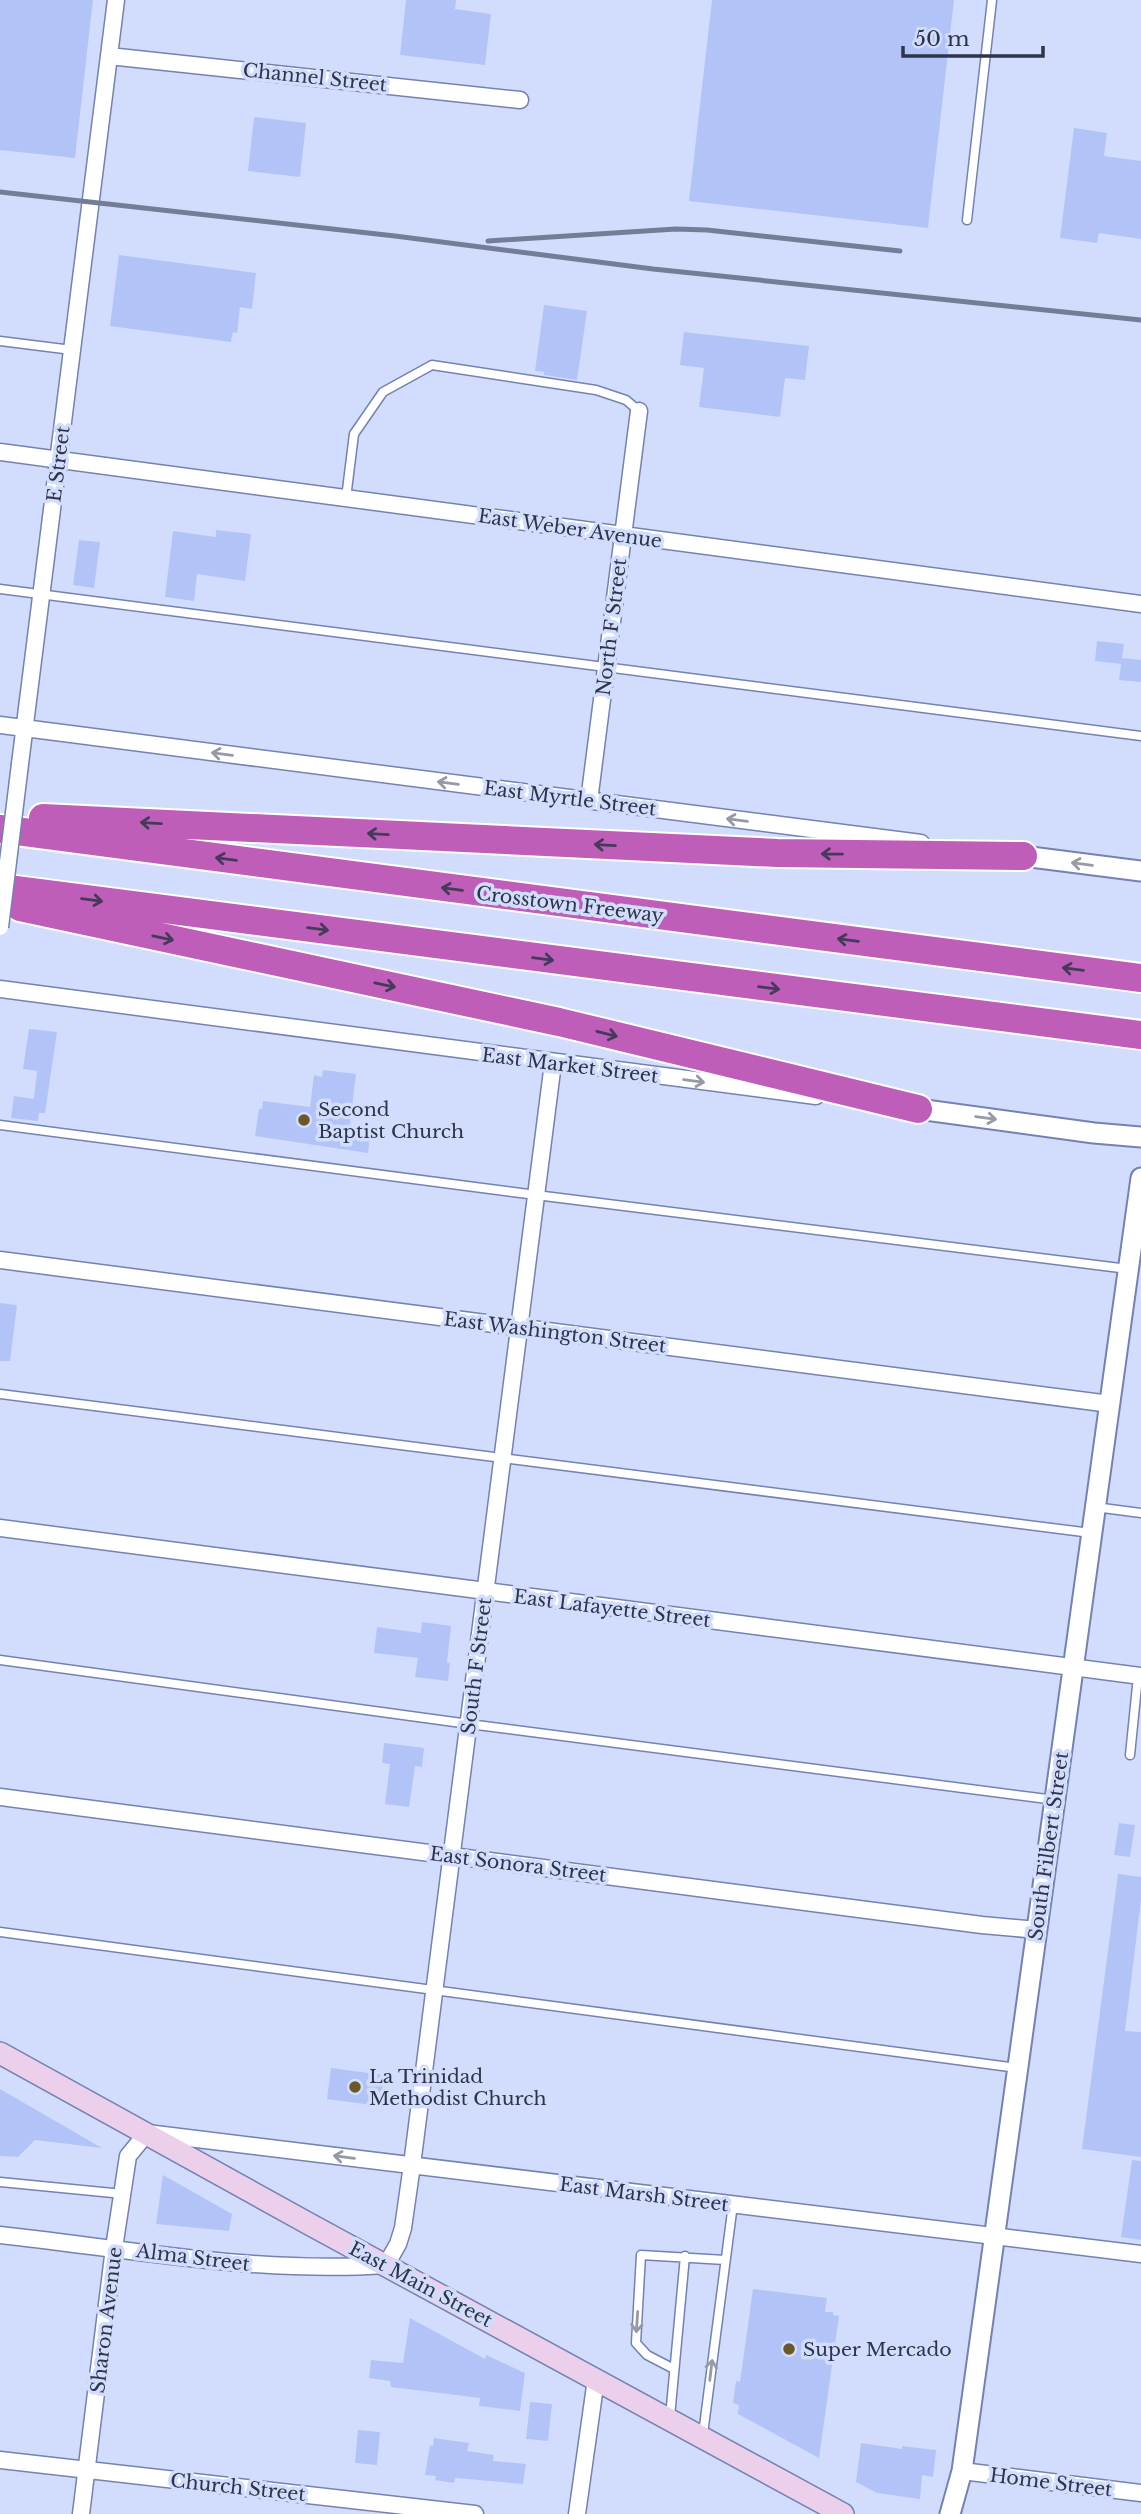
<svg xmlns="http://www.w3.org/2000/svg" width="1141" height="2514" viewBox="0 0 1141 2514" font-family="'Libre Baskerville',serif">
<rect width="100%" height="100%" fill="#d2ddfd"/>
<path fill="#b2c4f7" d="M 0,0 L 93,0 L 75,158 L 0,150 Z
M 406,0 L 456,0 L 455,9 L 491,14 L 485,65 L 400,55 Z
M 712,0 L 954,0 L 928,228 L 689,201 Z
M 254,117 L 306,123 L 300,177 L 248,171 Z
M 1074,128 L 1107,133 L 1104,156 L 1141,161 L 1141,239 L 1099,233 L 1097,243 L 1060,238 Z
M 119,255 L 256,273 L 252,309 L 240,307 L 237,333 L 233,332 L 231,342 L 110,326 Z
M 544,305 L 587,311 L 577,380 L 544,375 L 544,372 L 535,371 Z
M 684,332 L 809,346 L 805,380 L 785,378 L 780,417 L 699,407 L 704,368 L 680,365 Z
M 216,530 L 251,534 L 245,581 L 197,574 L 194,601 L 165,597 L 173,531 L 216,537 Z
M 79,540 L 100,542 L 94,588 L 73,585 Z
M 1097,641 L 1124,644 L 1122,658 L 1141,660 L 1141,682 L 1119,680 L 1121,664 L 1095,661 Z
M 29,1029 L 57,1032 L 45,1113 L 39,1113 L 38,1121 L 11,1118 L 14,1096 L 34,1099 L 37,1071 L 23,1069 Z
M 323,1070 L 356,1074 L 349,1132 L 370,1135 L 368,1153 L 255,1136 L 259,1109 L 262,1109 L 263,1101 L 310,1107 L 314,1075 L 322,1077 Z
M 0,1303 L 17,1305 L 10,1361 L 0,1361 Z
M 422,1622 L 451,1626 L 447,1662 L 450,1663 L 448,1681 L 415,1677 L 418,1658 L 374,1653 L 377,1627 L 421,1633 Z
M 384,1743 L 424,1748 L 422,1767 L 415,1766 L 409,1807 L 385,1804 L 390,1764 L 382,1763 Z
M 1119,1823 L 1135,1825 L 1130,1857 L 1114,1855 Z
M 1118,1874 L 1141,1877 L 1141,1900 L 1125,2031 L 1141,2032 L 1141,2157 L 1082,2149 Z
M 331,2068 L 384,2075 L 380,2106 L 327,2099 Z
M 0,2089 L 102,2148 L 35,2140 L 18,2157 L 0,2156 Z
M 1132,2160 L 1141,2161 L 1141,2240 L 1121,2237 Z
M 163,2175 L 232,2214 L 229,2231 L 156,2224 Z
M 753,2289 L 827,2298 L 825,2312 L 833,2312 L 833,2315 L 839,2316 L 819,2458 L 738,2414 L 739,2405 L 733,2403 L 736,2381 L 740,2382 Z
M 410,2318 L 485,2359 L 486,2355 L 525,2373 L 520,2411 L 479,2406 L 480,2398 L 391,2387 L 390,2381 L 369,2378 L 371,2360 L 403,2363 Z
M 530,2402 L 552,2404 L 548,2441 L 526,2439 Z
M 358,2430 L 380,2432 L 377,2465 L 355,2463 Z
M 434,2438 L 469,2443 L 467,2451 L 494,2455 L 493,2461 L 526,2464 L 523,2484 L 457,2478 L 455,2478 L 454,2483 L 435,2480 L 436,2476 L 425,2475 L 430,2445 L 433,2446 Z
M 861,2443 L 902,2449 L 902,2446 L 936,2450 L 933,2477 L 922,2475 L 920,2499 L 877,2493 L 856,2482 Z"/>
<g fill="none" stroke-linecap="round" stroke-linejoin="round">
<defs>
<path id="service" d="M 967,220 L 992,0
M 0,341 L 72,350
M 346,498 L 354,434 L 383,392 L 432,365 L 596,390 L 626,400 L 639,411
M 0,589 L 1141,736
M 0,1125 L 536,1195 L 1128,1269
M 0,1394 L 1091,1533
M 1095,1507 L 1141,1513
M 0,1660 L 469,1724 L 1055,1800
M 1130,1755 L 1138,1676
M 0,1932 L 1017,2068
M 0,2182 L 123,2194
M 674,2369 L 647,2355 L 636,2343 L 641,2255 L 725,2260
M 670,2417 L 685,2256
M 703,2434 L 733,2204"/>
<path id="minor" d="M 109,56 L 520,100
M 0,452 L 1141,604
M 0,725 L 921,843
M 20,764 L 116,0
M 589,801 L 639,411
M 0,989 L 816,1096
M 0,1260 L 1110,1404
M 0,1528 L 1141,1676
M 0,1797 L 982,1925 L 1037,1930
M 0,2235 C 128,2249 258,2274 386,2265 L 398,2244 L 403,2228 L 412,2165 L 553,1063
M 0,2460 L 475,2514
M 962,2471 L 1141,2493
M 81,2514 L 114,2248 L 128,2156 L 147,2133 L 1141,2254
M 577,2514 L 596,2379"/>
<path id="tertiary" d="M 1023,856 L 1141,871
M 918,1109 L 1094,1133 L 1141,1137
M 950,2514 L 962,2471 L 1141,1178"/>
<path id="secondary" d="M 0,2053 L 311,2225 L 843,2514"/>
<path id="motorway" d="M 43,818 L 777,853 L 1023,856
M 0,829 L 1141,978
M 0,888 L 1141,1035
M 20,907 L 559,1022 L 918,1109"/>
</defs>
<use href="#service" stroke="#7282b2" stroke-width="11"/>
<use href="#minor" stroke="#7282b2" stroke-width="19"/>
<use href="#tertiary" stroke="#7282b2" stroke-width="23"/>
<use href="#secondary" stroke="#7282b2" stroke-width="24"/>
<use href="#motorway" stroke="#fff" stroke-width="32"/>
<use href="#service" stroke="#fff" stroke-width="8"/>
<use href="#minor" stroke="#fff" stroke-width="16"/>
<use href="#tertiary" stroke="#fff" stroke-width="19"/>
<use href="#secondary" stroke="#eccfea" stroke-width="21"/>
<use href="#motorway" stroke="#bf5eb9" stroke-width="28"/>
<path stroke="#747d96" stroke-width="5" d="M 0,192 L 395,236 L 653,269 L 1141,320
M 488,241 L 676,229 L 707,230 L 900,251"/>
<defs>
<path id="minor-bridge" d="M 0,927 L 20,764"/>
</defs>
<use href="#minor-bridge" stroke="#7282b2" stroke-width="19" stroke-linecap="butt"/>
<use href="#minor-bridge" stroke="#fff" stroke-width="16"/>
</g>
<defs><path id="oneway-shaft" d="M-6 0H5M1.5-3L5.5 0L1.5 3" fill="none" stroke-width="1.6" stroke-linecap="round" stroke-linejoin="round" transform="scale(1.75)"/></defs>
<g stroke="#969aa4">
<use href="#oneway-shaft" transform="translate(222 754) rotate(-173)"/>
<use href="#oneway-shaft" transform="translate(448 783) rotate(-173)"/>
<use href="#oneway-shaft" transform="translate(737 820) rotate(-173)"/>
<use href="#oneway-shaft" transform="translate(1082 864) rotate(-173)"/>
<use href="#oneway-shaft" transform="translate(694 1081) rotate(7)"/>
<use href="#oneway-shaft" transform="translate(986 1118) rotate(8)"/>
<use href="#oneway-shaft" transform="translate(344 2157) rotate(-173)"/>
<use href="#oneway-shaft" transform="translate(637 2322) rotate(94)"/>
<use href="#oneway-shaft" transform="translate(711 2370) rotate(-83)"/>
</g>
<g stroke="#443b5a">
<use href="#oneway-shaft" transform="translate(151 823) rotate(-177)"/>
<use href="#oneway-shaft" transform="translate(378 834) rotate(-177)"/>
<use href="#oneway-shaft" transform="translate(605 845) rotate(-177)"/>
<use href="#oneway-shaft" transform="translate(832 854) rotate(-179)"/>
<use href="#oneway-shaft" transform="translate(226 859) rotate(-172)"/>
<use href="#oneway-shaft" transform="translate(452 889) rotate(-172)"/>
<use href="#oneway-shaft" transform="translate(92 900) rotate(7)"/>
<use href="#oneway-shaft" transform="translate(318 929) rotate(7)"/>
<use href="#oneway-shaft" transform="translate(163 938) rotate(12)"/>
<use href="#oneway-shaft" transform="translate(848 940) rotate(-173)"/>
<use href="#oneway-shaft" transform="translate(543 959) rotate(7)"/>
<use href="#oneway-shaft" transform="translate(1073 969) rotate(-173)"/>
<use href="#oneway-shaft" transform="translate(385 985) rotate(12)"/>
<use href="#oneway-shaft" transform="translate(769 988) rotate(7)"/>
<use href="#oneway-shaft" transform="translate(607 1034) rotate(14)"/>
</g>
<g fill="#6a5927" stroke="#d2ddfd" stroke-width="2.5">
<circle cx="304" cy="1120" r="7"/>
<circle cx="355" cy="2087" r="7"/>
<circle cx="789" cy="2349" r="7"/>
</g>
<g text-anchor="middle" stroke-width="7" stroke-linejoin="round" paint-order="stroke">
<g font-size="19" fill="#2e3549" stroke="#d2ddfd">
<text transform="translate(315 77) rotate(6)" y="7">Channel Street</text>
<text transform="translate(58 464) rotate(-83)" y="7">E Street</text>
<text transform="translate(570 528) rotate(8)" y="7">East Weber Avenue</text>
<text transform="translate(611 627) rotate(-83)" y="7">North F Street</text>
<text transform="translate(570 798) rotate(7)" y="7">East Myrtle Street</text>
<text transform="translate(570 904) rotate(7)" y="7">Crosstown Freeway</text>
<text transform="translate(570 1065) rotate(7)" y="7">East Market Street</text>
<text transform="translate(555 1332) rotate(7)" y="7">East Washington Street</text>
<text transform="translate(612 1608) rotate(7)" y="7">East Lafayette Street</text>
<text transform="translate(476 1666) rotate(-83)" y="7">South F Street</text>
<text transform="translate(1048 1846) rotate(-82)" y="7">South Filbert Street</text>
<text transform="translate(518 1864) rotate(7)" y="7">East Sonora Street</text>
<text transform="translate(644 2194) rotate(7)" y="7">East Marsh Street</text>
<text transform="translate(193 2257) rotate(7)" y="7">Alma Street</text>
<text transform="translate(421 2284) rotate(28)" y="7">East Main Street</text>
<text transform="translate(106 2320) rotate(-83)" y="7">Sharon Avenue</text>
<text transform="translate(1051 2482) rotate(7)" y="7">Home Street</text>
<text transform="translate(238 2487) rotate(6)" y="7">Church Street</text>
</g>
<g font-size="19" fill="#2e3549" stroke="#d2ddfd" text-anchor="start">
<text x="318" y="1116">Second<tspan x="318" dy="22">Baptist Church</tspan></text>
<text x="369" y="2083">La Trinidad<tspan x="369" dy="22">Methodist Church</tspan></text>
<text x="803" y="2356">Super Mercado</text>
</g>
</g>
<path d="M903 46v10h140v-10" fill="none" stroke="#2e3549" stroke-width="3.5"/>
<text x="914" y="46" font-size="21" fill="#2e3549" stroke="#d2ddfd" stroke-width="5" paint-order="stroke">50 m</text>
</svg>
